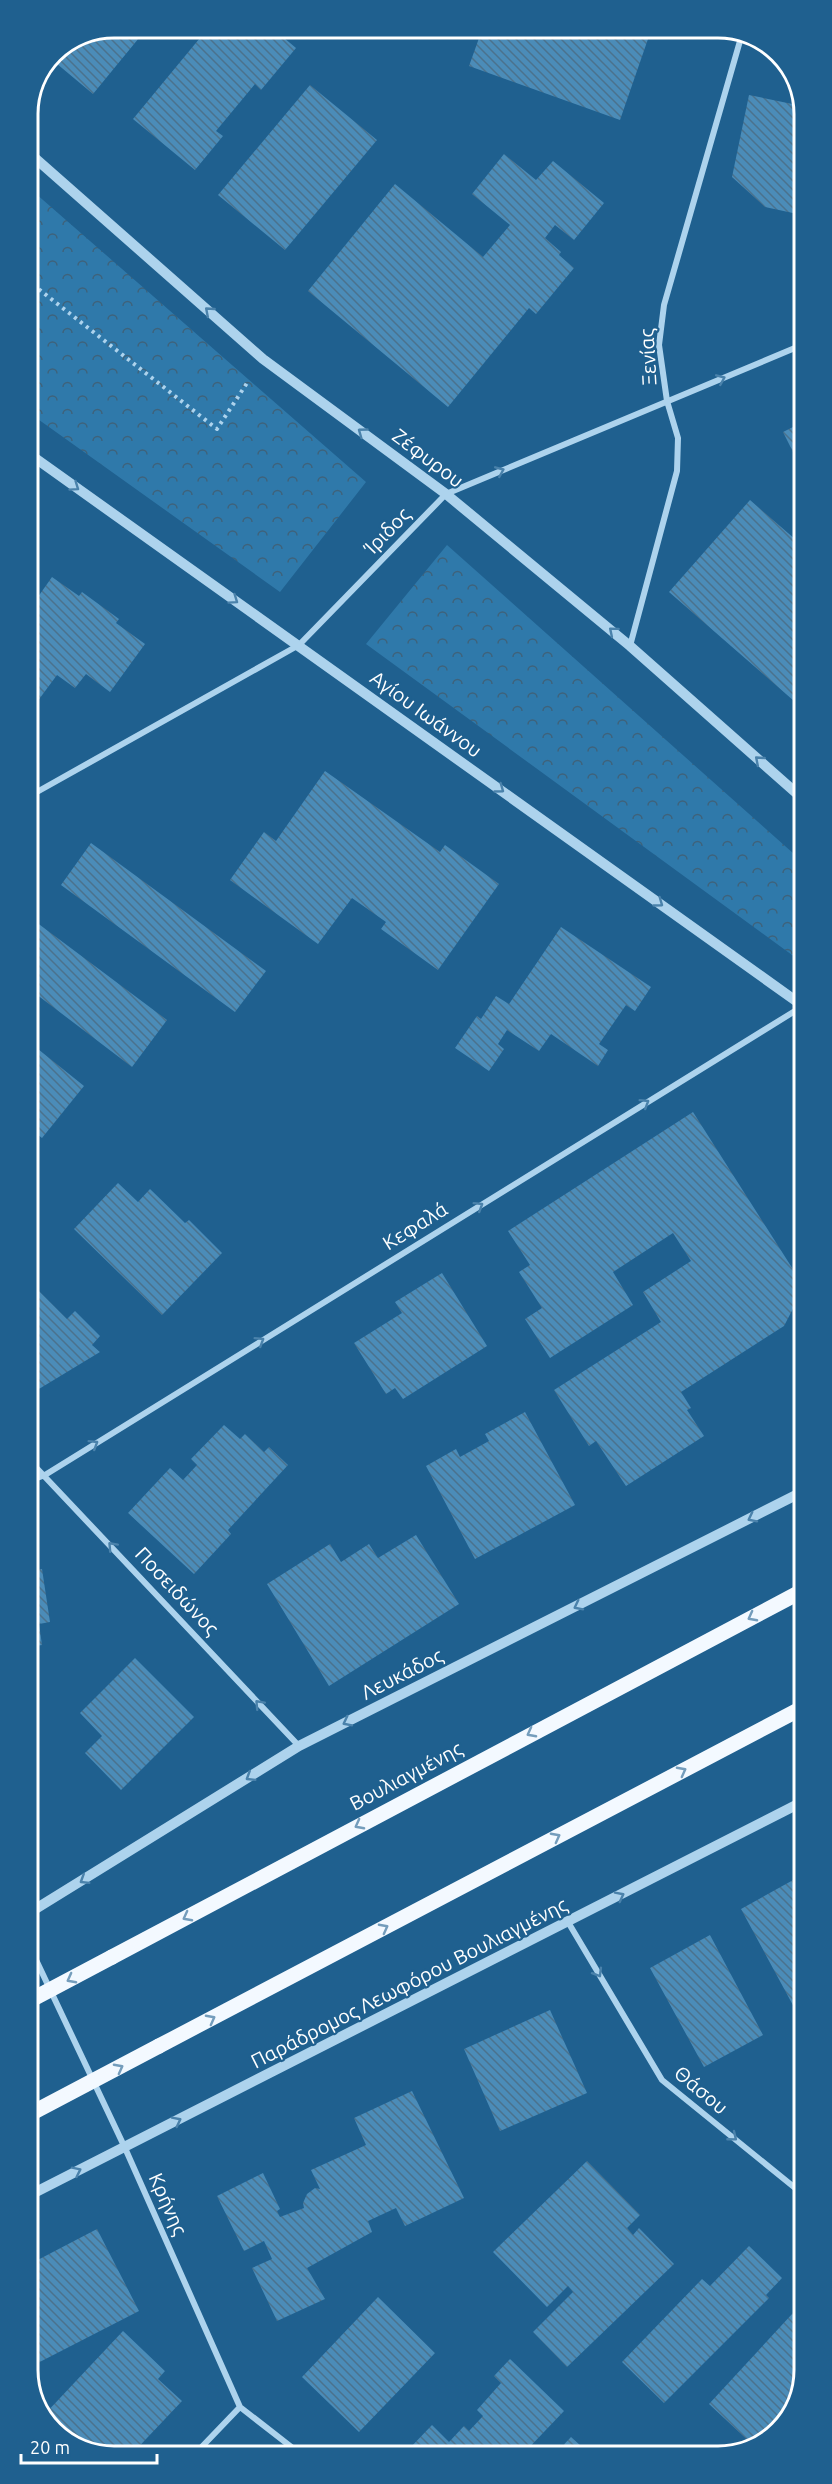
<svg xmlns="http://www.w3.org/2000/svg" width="832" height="2484" viewBox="0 0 832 2484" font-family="Ubuntu,sans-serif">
<defs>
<pattern id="park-crowns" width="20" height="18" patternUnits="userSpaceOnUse" patternTransform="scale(1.5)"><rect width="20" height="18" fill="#2f79aa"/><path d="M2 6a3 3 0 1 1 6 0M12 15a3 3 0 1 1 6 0" fill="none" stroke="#3e627b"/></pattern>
<pattern id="building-back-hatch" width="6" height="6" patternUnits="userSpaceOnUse" patternTransform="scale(1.5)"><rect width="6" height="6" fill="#4b8cb8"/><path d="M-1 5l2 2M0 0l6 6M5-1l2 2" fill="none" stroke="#4b728d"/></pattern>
</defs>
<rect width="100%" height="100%" fill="#1f608f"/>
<path fill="url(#park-crowns)" d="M 27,186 L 366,482 L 280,592 L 28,412 Z
M 447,545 L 803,862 L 803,963 L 366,644 Z"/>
<path fill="url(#building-back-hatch)" d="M 113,27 L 148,27 L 93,94 L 50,58 L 52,52 Z
M 209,27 L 271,27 L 296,48 L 261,90 L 255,84 L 216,131 L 223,136 L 195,170 L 133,119 Z
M 483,27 L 574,27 L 587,32 L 588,27 L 615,27 L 648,39 L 620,120 L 469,66 Z
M 310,85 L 377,140 L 285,250 L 218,195 Z
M 749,95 L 802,106 L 802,215 L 765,207 L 732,177 Z
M 504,154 L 536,180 L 553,161 L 604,203 L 574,240 L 555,225 L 545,238 L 561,252 L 559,255 L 574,268 L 536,314 L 529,308 L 448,407 L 308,291 L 395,184 L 483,257 L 510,225 L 472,194 Z
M 803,422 L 803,472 L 783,432 Z
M 750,500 L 803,546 L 802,708 L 669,592 Z
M 52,577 L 79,596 L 82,592 L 119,619 L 116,623 L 145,644 L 110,692 L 86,674 L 75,688 L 57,675 L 37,702 L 28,695 L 28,611 Z
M 325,771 L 440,852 L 445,845 L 499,884 L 438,970 L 381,929 L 386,922 L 352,898 L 318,944 L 230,880 L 264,832 L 276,841 Z
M 91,843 L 266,971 L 235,1012 L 61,885 Z
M 28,916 L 167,1020 L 132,1067 L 28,988 Z
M 561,927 L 651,987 L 635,1011 L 626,1005 L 599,1044 L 608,1050 L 598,1066 L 551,1034 L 539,1051 L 507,1030 L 498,1044 L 504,1049 L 489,1071 L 455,1048 L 477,1016 L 481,1019 L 496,996 L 509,1004 Z
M 28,1041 L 84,1086 L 42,1138 L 28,1127 Z
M 693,1112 L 796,1274 L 796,1303 L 784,1326 L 681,1392 L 691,1408 L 687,1410 L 704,1436 L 626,1486 L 596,1441 L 589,1446 L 554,1390 L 661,1322 L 643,1292 L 691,1261 L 673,1233 L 613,1272 L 633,1305 L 550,1358 L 525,1319 L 542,1308 L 519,1272 L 530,1265 L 508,1231 Z
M 118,1183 L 138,1202 L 150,1189 L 185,1223 L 189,1220 L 222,1253 L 162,1315 L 74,1229 Z
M 442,1273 L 487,1346 L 403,1399 L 395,1388 L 386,1394 L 354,1343 L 402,1313 L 395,1302 Z
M 29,1281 L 67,1319 L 75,1311 L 100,1336 L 92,1345 L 100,1352 L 29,1395 Z
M 525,1412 L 575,1505 L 475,1559 L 426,1466 L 456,1449 L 460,1457 L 489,1441 L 485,1434 Z
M 224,1425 L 240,1439 L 245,1434 L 264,1452 L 269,1447 L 288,1465 L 228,1530 L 231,1534 L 194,1574 L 128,1513 L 170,1468 L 183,1480 L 197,1465 L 191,1459 Z
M 416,1535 L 459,1604 L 329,1686 L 267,1584 L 330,1544 L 341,1562 L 369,1544 L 378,1558 Z
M 42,1569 L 50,1622 L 39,1624 L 42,1645 L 29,1647 L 29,1571 Z
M 135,1658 L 194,1717 L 121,1790 L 85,1753 L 102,1736 L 80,1713 Z
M 804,1874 L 805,2004 L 795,2009 L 741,1909 Z
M 710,1935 L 763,2035 L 704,2067 L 650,1968 Z
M 550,2010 L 587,2093 L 500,2131 L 464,2049 Z
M 412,2091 L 464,2198 L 405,2226 L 396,2208 L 368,2221 L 372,2232 L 307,2268 L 325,2299 L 277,2321 L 252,2268 L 272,2259 L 264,2241 L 244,2251 L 217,2196 L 263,2173 L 280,2209 L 277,2211 L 280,2217 L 304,2208 L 303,2203 L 307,2194 L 315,2188 L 320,2189 L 311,2170 L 366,2145 L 354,2118 Z
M 587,2161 L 640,2215 L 627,2228 L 633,2235 L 639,2228 L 674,2264 L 567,2367 L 533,2332 L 573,2292 L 568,2286 L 547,2307 L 493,2252 Z
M 97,2229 L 139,2311 L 30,2367 L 30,2264 Z
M 749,2246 L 782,2278 L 766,2295 L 769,2298 L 664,2403 L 622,2362 L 702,2279 L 710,2286 Z
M 378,2297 L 435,2353 L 359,2432 L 302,2377 Z
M 805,2300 L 805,2371 L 790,2416 L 776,2431 L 754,2446 L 709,2404 Z
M 123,2331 L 165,2371 L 158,2379 L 182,2401 L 129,2457 L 107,2457 L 57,2436 L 44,2415 Z
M 510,2359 L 564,2411 L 522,2455 L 414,2456 L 408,2450 L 432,2425 L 449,2442 L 464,2426 L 469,2431 L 483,2416 L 477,2410 L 501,2383 L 494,2376 Z
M 571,2437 L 591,2455 L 554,2455 Z"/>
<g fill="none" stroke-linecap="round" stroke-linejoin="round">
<path stroke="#add3ed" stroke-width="4" stroke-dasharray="3 4.5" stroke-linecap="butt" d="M 27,280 L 217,429 L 247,383"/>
<path stroke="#add3ed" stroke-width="6" d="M 630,646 L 677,471 L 678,438 L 667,401 L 659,345 L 664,305 L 742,34
M 28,797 L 299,645 L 446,494 L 802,345
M 29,1460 L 299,1746
M 29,1481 L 45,1475 L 803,1006
M 568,1922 L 662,2080 L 805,2196
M 29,1945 L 125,2148 L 240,2407 L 303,2456
M 193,2456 L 240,2407"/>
<path stroke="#add3ed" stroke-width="10" d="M 27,151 L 263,359 L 446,494 L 630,646 L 803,799
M 28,453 L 803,1006
M 29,1913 L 299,1746 L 804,1491
M 30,2195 L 804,1801"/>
<path stroke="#f3f9ff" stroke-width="15" d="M 112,1957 L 804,1590
M 159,2046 L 804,1707"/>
<path stroke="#f3f9ff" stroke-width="15" d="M 29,2001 L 112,1957
M 30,2114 L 159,2046"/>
</g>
<defs><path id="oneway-chevron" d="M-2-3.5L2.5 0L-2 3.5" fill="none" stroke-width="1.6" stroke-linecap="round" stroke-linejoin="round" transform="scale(1.5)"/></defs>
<g stroke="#4a82ab">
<use href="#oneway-chevron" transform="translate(209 311) rotate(-139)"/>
<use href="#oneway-chevron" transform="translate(721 379) rotate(-23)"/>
<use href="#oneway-chevron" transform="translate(362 432) rotate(-144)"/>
<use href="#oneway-chevron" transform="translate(500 471) rotate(-23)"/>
<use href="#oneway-chevron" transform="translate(75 487) rotate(35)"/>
<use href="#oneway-chevron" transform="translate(234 600) rotate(35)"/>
<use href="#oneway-chevron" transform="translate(613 631) rotate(-140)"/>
<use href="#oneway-chevron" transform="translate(759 760) rotate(-139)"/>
<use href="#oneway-chevron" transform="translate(500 789) rotate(36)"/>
<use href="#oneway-chevron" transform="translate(659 903) rotate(36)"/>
<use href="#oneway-chevron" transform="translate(645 1103) rotate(-32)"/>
<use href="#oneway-chevron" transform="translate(479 1206) rotate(-32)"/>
<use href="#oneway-chevron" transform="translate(260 1341) rotate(-32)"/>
<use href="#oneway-chevron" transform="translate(94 1444) rotate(-32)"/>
<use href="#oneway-chevron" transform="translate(752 1518) rotate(153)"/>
<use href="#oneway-chevron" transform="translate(112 1546) rotate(-133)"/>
<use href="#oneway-chevron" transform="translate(578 1606) rotate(153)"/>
<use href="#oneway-chevron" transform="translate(259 1704) rotate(-133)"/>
<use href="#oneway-chevron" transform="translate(347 1722) rotate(153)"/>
<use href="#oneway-chevron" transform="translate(250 1777) rotate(148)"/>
<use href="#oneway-chevron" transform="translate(84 1880) rotate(148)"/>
<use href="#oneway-chevron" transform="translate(620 1896) rotate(-27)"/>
<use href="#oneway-chevron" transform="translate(598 1973) rotate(59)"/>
<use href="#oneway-chevron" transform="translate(177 2121) rotate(-27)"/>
<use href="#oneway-chevron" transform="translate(733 2137) rotate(39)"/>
<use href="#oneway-chevron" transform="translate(77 2171) rotate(-26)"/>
</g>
<g stroke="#749dbc">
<use href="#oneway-chevron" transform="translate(752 1617) rotate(152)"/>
<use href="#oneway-chevron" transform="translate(531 1733) rotate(152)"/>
<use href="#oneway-chevron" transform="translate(682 1771) rotate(-28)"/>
<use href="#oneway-chevron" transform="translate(359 1825) rotate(152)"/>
<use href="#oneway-chevron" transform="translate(556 1837) rotate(-28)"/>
<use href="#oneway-chevron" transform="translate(187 1917) rotate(152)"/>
<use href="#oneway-chevron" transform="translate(384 1928) rotate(-28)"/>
<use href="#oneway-chevron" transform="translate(71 1979) rotate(152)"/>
<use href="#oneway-chevron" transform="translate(211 2019) rotate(-28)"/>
<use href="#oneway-chevron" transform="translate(119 2068) rotate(-28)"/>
</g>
<g text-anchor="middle" stroke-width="4.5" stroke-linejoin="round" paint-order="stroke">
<g font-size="20" fill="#fff" stroke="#1f608f">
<text transform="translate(648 357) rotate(-93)" y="7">Ξενίας</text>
<text transform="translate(428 458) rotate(37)" y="7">Ζέφυρου</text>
<text transform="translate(387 531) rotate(-46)" y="7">Ίριδος</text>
<text transform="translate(426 714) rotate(36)" y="7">Αγίου Ιωάννου</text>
<text transform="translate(415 1226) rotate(-32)" y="7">Κεφαλά</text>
<text transform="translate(177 1591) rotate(47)" y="7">Ποσειδώνος</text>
<text transform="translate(402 1674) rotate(-27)" y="7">Λευκάδος</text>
<text transform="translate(406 1776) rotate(-28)" y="7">Βουλιαγμένης</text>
<text transform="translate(409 1983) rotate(-27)" y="7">Παράδρομος Λεωφόρου Βουλιαγμένης</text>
<text transform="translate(701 2090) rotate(40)" y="7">Θάσου</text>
<text transform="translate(168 2204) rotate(66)" y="7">Κρήνης</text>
</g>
</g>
<path d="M0 0H832V2484H0ZM114 38H718A76 76 0 0 1 794 114V2370A76 76 0 0 1 718 2446H114A76 76 0 0 1 38 2370V114A76 76 0 0 1 114 38Z" fill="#1f608f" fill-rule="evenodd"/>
<path fill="none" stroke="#fff" stroke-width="3" d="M114 38H718A76 76 0 0 1 794 114V2370A76 76 0 0 1 718 2446H114A76 76 0 0 1 38 2370V114A76 76 0 0 1 114 38Z"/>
<path d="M21 2454v9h136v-9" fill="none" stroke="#ffffff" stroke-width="3"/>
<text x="30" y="2454" font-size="18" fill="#ffffff" stroke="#1f608f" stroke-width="4.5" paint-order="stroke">20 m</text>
</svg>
